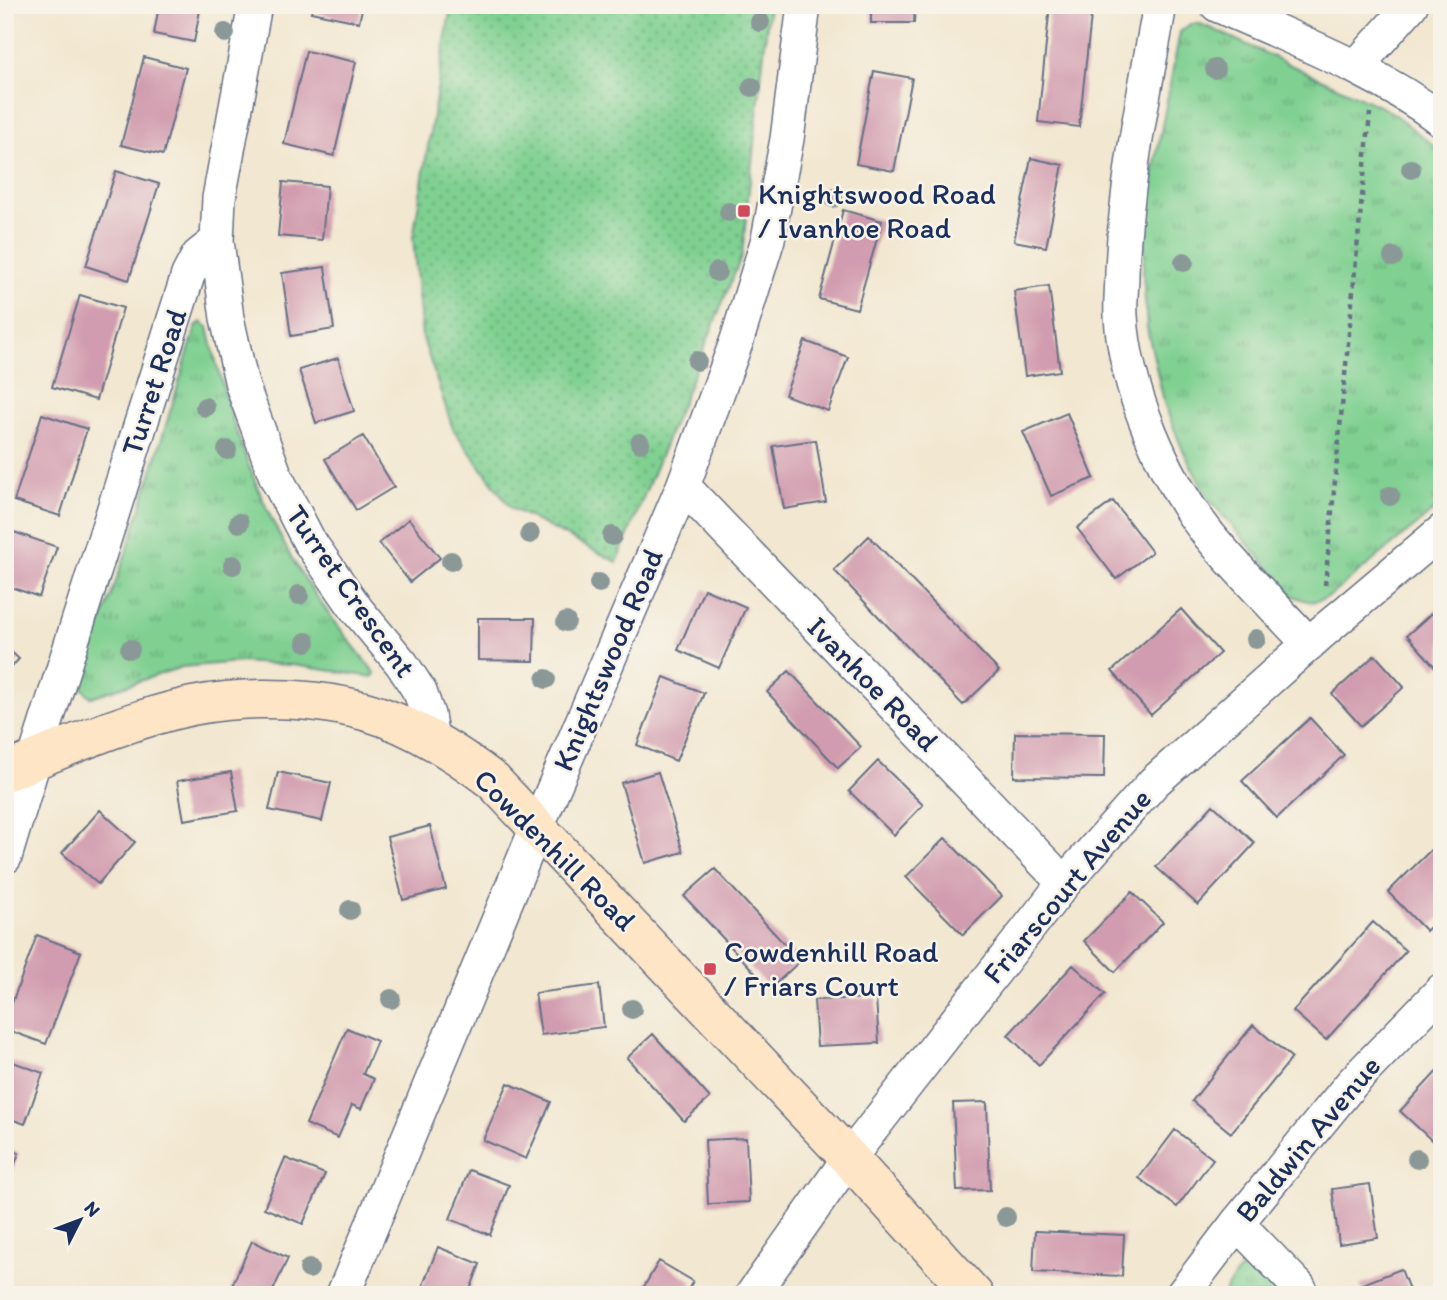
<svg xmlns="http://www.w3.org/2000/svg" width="1447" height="1300" viewBox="0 0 1447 1300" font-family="Itim,sans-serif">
<defs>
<pattern id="grass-tufts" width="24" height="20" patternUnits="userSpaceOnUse" patternTransform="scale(1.75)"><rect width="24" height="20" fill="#7fd091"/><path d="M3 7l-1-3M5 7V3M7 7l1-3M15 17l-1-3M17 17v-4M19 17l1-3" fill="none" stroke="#67a97a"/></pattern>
<pattern id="garden-dots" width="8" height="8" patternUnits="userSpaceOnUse" patternTransform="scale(1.75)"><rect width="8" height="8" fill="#7fd091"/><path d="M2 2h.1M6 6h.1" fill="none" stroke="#67a97a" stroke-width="1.8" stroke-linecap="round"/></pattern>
</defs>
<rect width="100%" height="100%" fill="#f7f3e8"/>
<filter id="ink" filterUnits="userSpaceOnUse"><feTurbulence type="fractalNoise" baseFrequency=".0143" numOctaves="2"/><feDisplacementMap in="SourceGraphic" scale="14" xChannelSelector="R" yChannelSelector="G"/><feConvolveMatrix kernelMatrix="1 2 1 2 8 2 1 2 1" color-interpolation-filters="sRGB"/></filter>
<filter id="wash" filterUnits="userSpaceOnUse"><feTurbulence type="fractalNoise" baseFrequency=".00686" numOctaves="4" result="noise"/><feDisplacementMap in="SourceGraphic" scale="28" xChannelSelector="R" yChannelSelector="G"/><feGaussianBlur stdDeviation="1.57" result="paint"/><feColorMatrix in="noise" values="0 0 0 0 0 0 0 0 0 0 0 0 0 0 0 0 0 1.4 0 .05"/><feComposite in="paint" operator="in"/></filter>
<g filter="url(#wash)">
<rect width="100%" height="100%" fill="#f2e7d0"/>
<path fill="url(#grass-tufts)" stroke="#4d8078" stroke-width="2" d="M 1190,24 L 1201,24 L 1215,30 L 1390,111 L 1442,152 L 1442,504 L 1330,596 C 1312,604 1309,603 1292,595 L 1207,497 L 1182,448 L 1165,406 L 1147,328 L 1143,273 L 1147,205 L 1180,32 Z
M 201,322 L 208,327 C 224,402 248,474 283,542 C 306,587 343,633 375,673 L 373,677 L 292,665 L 238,662 L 182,667 L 91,697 L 82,688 L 81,681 L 132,536 L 196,327 Z
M 1240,1269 L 1263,1275 L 1278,1295 L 1222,1295 Z"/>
<path fill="url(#garden-dots)" stroke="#4d8078" stroke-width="2" d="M 451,5 L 769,5 L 742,255 L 617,562 L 511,508 L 453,429 L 422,336 L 413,238 Z"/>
<g id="blocks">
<path fill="#d19caf" d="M 159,5 L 201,5 L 194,42 L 154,34 Z
M 313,5 L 363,5 L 359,22 L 311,12 Z
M 871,5 L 915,5 L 914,23 L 871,23 Z
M 1050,5 L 1092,7 L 1079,127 L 1038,122 Z
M 306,51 L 356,62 L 334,156 L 284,144 Z
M 144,57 L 186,68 L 163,155 L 121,145 Z
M 874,71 L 912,78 L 894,171 L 856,164 Z
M 1031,158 L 1063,165 L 1046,247 L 1014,241 Z
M 116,171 L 159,184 L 129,280 L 86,266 Z
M 283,182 L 327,186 L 322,240 L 278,236 Z
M 843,210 L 882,221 L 857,309 L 819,299 Z
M 325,267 L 334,329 L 291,336 L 282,273 Z
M 1049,286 L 1060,371 L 1025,376 L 1014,291 Z
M 80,295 L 123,308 L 96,400 L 52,387 Z
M 805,341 L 848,357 L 828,411 L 785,395 Z
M 338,358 L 354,411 L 316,423 L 299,370 Z
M 1067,413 L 1094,478 L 1051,496 L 1023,432 Z
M 42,414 L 87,429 L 60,516 L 14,501 Z
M 363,436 L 394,487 L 356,510 L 325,459 Z
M 816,440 L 826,502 L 784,509 L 773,446 Z
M 1113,501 L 1152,552 L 1116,579 L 1077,528 Z
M 409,519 L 440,558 L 410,582 L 379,543 Z
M 11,531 L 57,547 L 39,597 L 5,585 L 5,547 Z
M 869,536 L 999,671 L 963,705 L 834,570 Z
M 704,589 L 746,607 L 719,668 L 678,650 Z
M 1442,604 L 1442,663 L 1436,668 L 1407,635 Z
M 1181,609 L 1220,653 L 1151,715 L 1112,671 Z
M 478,618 L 535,618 L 534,661 L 478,660 Z
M 5,646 L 19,659 L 5,674 Z
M 1375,655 L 1404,687 L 1361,726 L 1332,694 Z
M 789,671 L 861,747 L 838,768 L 767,692 Z
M 664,677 L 704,693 L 676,761 L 637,745 Z
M 1310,718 L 1344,755 L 1277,818 L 1242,781 Z
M 1015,733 L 1105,734 L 1104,778 L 1014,777 Z
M 878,761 L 923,805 L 894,835 L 849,791 Z
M 231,772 L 238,811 L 184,820 L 177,781 Z
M 278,772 L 331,783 L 322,821 L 269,810 Z
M 658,772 L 683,852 L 645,863 L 621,783 Z
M 1213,805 L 1255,843 L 1198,905 L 1156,867 Z
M 100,810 L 135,842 L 98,884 L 62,853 Z
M 430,826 L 446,889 L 403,900 L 387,837 Z
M 945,838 L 1002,896 L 963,935 L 906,877 Z
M 1442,839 L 1442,916 L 1426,931 L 1388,892 Z
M 715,869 L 800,961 L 770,989 L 684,896 Z
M 1132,892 L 1163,922 L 1115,972 L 1084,941 Z
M 1373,922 L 1406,951 L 1326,1040 L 1293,1011 Z
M 37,935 L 81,952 L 46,1044 L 5,1029 L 5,1022 Z
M 1073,965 L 1105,994 L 1039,1065 L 1008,1035 Z
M 599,985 L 604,1027 L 541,1035 L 535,993 Z
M 876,998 L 879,1043 L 817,1046 L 814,1000 Z
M 1253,1025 L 1292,1058 L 1231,1133 L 1192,1101 Z
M 347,1028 L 377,1041 L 363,1074 L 374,1079 L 361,1109 L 352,1105 L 338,1138 L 306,1124 Z
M 653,1034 L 710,1098 L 684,1121 L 627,1058 Z
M 5,1059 L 43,1073 L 25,1124 L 5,1117 Z
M 1442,1066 L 1442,1150 L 1400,1111 Z
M 508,1083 L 551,1102 L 526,1159 L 483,1140 Z
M 987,1102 L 990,1190 L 957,1191 L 953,1103 Z
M 1175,1130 L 1213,1159 L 1177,1207 L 1139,1178 Z
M 746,1138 L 749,1202 L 708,1204 L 705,1140 Z
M 5,1147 L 19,1153 L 6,1189 L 5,1189 Z
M 285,1158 L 325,1174 L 303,1224 L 264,1208 Z
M 469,1170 L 509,1185 L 490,1235 L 450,1219 Z
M 1370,1184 L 1378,1238 L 1339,1244 L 1332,1189 Z
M 1035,1231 L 1124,1235 L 1122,1276 L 1033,1272 Z
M 252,1241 L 288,1258 L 271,1295 L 241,1295 L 230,1290 Z
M 438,1247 L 480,1264 L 468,1295 L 419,1295 Z
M 659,1261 L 693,1281 L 685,1295 L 639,1295 Z
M 1401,1269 L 1411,1295 L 1364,1295 L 1360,1285 Z"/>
</g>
</g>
<g filter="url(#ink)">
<use href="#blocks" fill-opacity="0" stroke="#666f86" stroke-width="2"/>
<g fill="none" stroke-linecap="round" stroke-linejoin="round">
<defs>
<path id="street" d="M 255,5 L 219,198 L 217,241 L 227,318 L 242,385 L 276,477 L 309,541 L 357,610 L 402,664 L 420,692 L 428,715 L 432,739
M 1160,5 C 1144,94 1125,183 1122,273 C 1122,287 1120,302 1121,316 C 1125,387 1164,479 1209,535 C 1240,573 1276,608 1309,644
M 1217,5 C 1293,39 1374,69 1442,120
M 1356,67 L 1411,5
M 683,486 L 1064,883
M 5,857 L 34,761 L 188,275 L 198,256 L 217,241
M 1237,1223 L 1299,1287 L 1303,1295
M 343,1295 L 537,827 L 683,486 L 737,340 L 768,239 L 787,139 L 804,5
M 752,1295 L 849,1158 L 1064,883 L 1154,782 L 1320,634 L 1442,531
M 1182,1295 L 1237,1223 L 1352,1083 L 1442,990"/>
<path id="secondary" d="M 5,772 C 67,747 127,720 192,706 C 249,694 328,697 383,717 C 423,732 459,755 493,781 L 849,1158 L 974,1295"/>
</defs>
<use href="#street" stroke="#666f86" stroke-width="36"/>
<use href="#secondary" stroke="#666f86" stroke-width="41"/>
<path stroke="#666f86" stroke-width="4.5" stroke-dasharray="5 5" stroke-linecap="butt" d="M 1325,585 L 1370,113"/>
<use href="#street" stroke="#fff" stroke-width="33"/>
<use href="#secondary" stroke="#fde5c5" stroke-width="38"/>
</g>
<g fill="#8a9898">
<circle cx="760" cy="22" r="10"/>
<circle cx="225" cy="33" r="10"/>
<circle cx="1215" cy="69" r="10"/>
<circle cx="752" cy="87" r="10"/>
<circle cx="1411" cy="169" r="10"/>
<circle cx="833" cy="198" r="10"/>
<circle cx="729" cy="212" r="10"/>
<circle cx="1393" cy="257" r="10"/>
<circle cx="1184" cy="262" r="10"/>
<circle cx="717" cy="272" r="10"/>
<circle cx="697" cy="361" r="10"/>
<circle cx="205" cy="407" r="10"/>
<circle cx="640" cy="443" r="10"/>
<circle cx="227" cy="450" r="10"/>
<circle cx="1390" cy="496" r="10"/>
<circle cx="239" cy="523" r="10"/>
<circle cx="530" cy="534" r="10"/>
<circle cx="612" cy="536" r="10"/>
<circle cx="451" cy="561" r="10"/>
<circle cx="233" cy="565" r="10"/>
<circle cx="599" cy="583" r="10"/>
<circle cx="299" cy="595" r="10"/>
<circle cx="566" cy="622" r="10"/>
<circle cx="1256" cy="639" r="10"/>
<circle cx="306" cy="642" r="10"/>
<circle cx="130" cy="649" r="10"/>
<circle cx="546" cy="679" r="10"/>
<circle cx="350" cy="910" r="10"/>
<circle cx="391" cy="999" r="10"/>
<circle cx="632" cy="1009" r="10"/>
<circle cx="1417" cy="1159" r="10"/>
<circle cx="1006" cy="1217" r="10"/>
<circle cx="309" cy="1269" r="10"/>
</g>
</g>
<g fill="#d1495b" stroke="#f7f3e8" stroke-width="2.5">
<rect x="737" y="204" width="14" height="14" rx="3.5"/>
<rect x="703" y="962" width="14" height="14" rx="3.5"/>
</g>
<g text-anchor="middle" stroke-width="5" stroke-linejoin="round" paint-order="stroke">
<g font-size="30" fill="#1b2f5e" stroke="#f7f3e8" text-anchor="start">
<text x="758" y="204">Knightswood Road<tspan x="758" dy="34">/ Ivanhoe Road</tspan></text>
<text x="724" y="962">Cowdenhill Road<tspan x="724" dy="34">/ Friars Court</tspan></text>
</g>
<g font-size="30" fill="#1b2f5e" stroke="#f7f3e8">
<text transform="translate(154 382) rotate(-72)" y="10">Turret Road</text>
<text transform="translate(351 591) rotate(55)" y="10">Turret Crescent</text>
<text transform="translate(608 660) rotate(-67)" y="10">Knightswood Road</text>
<text transform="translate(873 684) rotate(46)" y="10">Ivanhoe Road</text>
<text transform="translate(555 850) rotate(45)" y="10">Cowdenhill Road</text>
<text transform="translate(1067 886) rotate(-50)" y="10">Friarscourt Avenue</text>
<text transform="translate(1308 1139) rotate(-50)" y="10">Baldwin Avenue</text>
</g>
</g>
<rect width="1447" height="1300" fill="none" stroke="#f7f3e8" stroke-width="28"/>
<g transform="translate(80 1220) rotate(48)" stroke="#f7f3e8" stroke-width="5" paint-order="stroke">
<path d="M0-5L12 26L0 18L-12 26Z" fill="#1b2f5e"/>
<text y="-10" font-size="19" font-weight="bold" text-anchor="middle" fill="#1b2f5e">N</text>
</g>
</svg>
